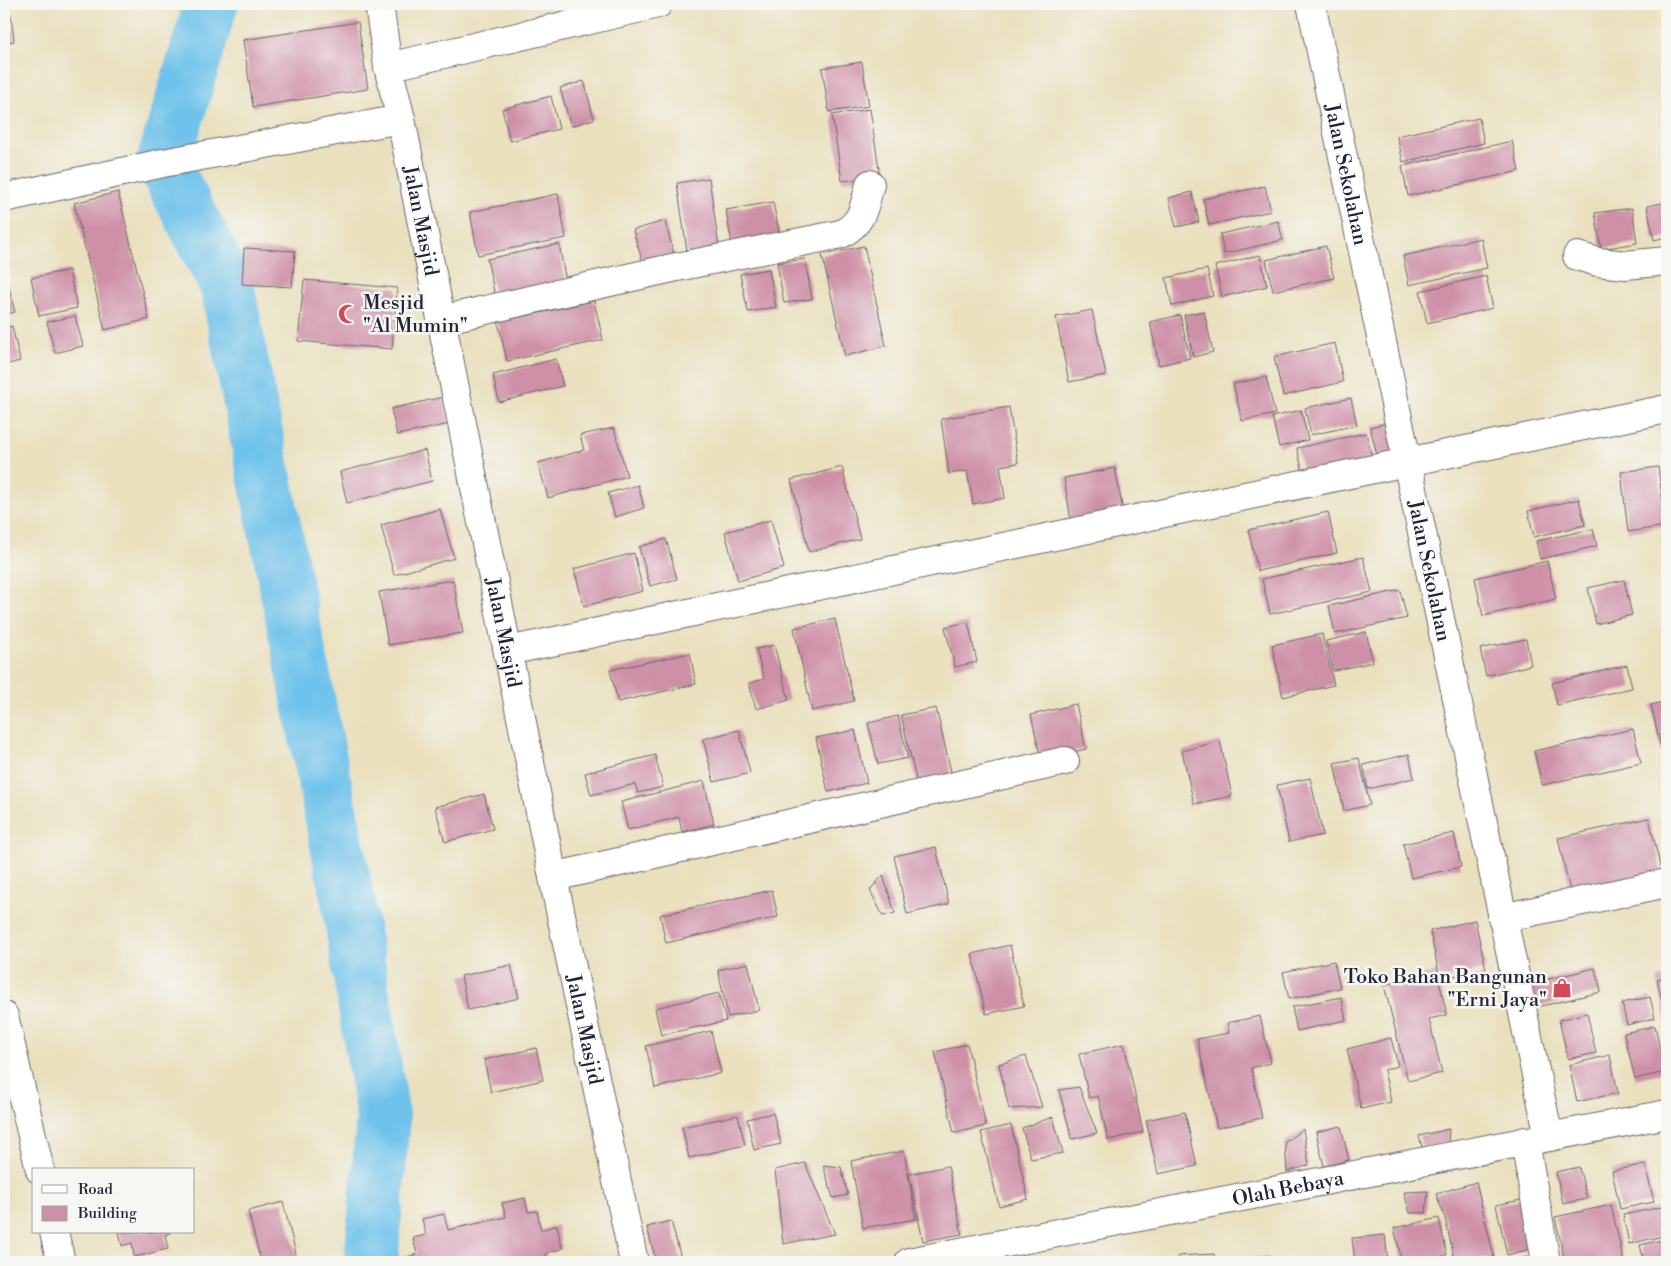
<svg xmlns="http://www.w3.org/2000/svg" width="1671" height="1266" viewBox="0 0 1671 1266" font-family="'Libre Bodoni',serif">
<rect width="100%" height="100%" fill="#f6f6f2"/>
<filter id="ink" filterUnits="userSpaceOnUse"><feTurbulence type="fractalNoise" baseFrequency=".02" numOctaves="2"/><feDisplacementMap in="SourceGraphic" scale="10" xChannelSelector="R" yChannelSelector="G"/><feConvolveMatrix kernelMatrix="1 2 1 2 8 2 1 2 1" color-interpolation-filters="sRGB"/></filter>
<filter id="wash" filterUnits="userSpaceOnUse"><feTurbulence type="fractalNoise" baseFrequency=".0096" numOctaves="4" result="noise"/><feDisplacementMap in="SourceGraphic" scale="20" xChannelSelector="R" yChannelSelector="G"/><feGaussianBlur stdDeviation="1.12" result="paint"/><feColorMatrix in="noise" values="0 0 0 0 0 0 0 0 0 0 0 0 0 0 0 0 0 1.4 0 .05"/><feComposite in="paint" operator="in"/></filter>
<g filter="url(#wash)">
<rect width="100%" height="100%" fill="#eae0be"/>
<g fill="none" stroke-linecap="round" stroke-linejoin="round">
<path stroke="#6ec2eb" stroke-width="54" d="M 211,4 L 163,163 L 227,286 L 348,901 L 383,1117 L 371,1262"/>
</g>
<g id="blocks">
<path fill="#ce90a7" d="M 11,15 L 14,41 L 4,43 L 4,16 Z
M 358,22 L 368,89 L 253,107 L 243,40 Z
M 862,62 L 869,106 L 829,112 L 822,68 Z
M 584,81 L 594,119 L 571,126 L 560,88 Z
M 551,96 L 559,129 L 510,141 L 502,109 Z
M 870,109 L 880,176 L 842,181 L 832,115 Z
M 1479,118 L 1484,143 L 1403,162 L 1397,136 Z
M 1512,141 L 1519,171 L 1408,196 L 1402,166 Z
M 709,178 L 720,254 L 688,258 L 677,183 Z
M 1265,186 L 1271,211 L 1209,225 L 1203,199 Z
M 118,192 L 149,319 L 105,330 L 74,203 Z
M 1192,192 L 1199,222 L 1176,227 L 1169,198 Z
M 558,194 L 566,238 L 478,255 L 470,212 Z
M 773,202 L 781,241 L 733,250 L 726,210 Z
M 1667,202 L 1667,237 L 1654,240 L 1647,206 Z
M 1632,208 L 1637,243 L 1601,249 L 1595,213 Z
M 665,221 L 675,258 L 644,267 L 633,230 Z
M 1278,221 L 1283,240 L 1224,254 L 1220,234 Z
M 4,222 L 10,246 L 4,247 Z
M 1481,238 L 1487,268 L 1409,285 L 1403,256 Z
M 559,244 L 566,282 L 495,296 L 487,259 Z
M 864,246 L 886,346 L 845,356 L 822,255 Z
M 1326,246 L 1334,278 L 1273,291 L 1266,260 Z
M 244,248 L 295,251 L 292,287 L 242,284 Z
M 1260,255 L 1267,286 L 1222,297 L 1215,266 Z
M 805,259 L 812,299 L 784,303 L 777,263 Z
M 4,269 L 15,312 L 4,315 Z
M 769,269 L 776,307 L 748,312 L 740,274 Z
M 1207,269 L 1213,296 L 1172,306 L 1166,278 Z
M 69,270 L 77,308 L 39,316 L 31,278 Z
M 1486,276 L 1493,308 L 1427,323 L 1420,291 Z
M 304,280 L 397,288 L 392,349 L 298,341 Z
M 594,301 L 603,340 L 507,361 L 498,322 Z
M 1092,310 L 1106,375 L 1069,382 L 1056,317 Z
M 1204,311 L 1213,352 L 1193,357 L 1184,315 Z
M 1180,315 L 1190,358 L 1159,365 L 1150,322 Z
M 75,316 L 83,346 L 55,353 L 47,322 Z
M 12,326 L 20,361 L 4,365 L 4,328 Z
M 1335,343 L 1343,382 L 1283,396 L 1274,357 Z
M 556,359 L 563,386 L 499,402 L 493,375 Z
M 1266,377 L 1275,414 L 1242,421 L 1233,384 Z
M 443,397 L 450,424 L 397,435 L 391,409 Z
M 1351,398 L 1357,425 L 1311,435 L 1305,408 Z
M 1009,407 L 1018,463 L 1000,466 L 1005,498 L 973,504 L 967,471 L 949,474 L 941,419 Z
M 1301,410 L 1308,440 L 1279,447 L 1272,417 Z
M 1396,421 L 1404,457 L 1379,463 L 1370,427 Z
M 614,428 L 627,476 L 548,498 L 538,463 L 584,450 L 580,435 Z
M 1366,433 L 1374,465 L 1305,481 L 1297,448 Z
M 425,450 L 432,481 L 347,503 L 340,472 Z
M 842,467 L 860,539 L 809,552 L 791,480 Z
M 1658,467 L 1666,526 L 1628,532 L 1621,472 Z
M 1115,468 L 1123,511 L 1071,521 L 1064,478 Z
M 638,485 L 644,508 L 615,517 L 608,493 Z
M 1579,499 L 1585,525 L 1534,537 L 1528,511 Z
M 440,509 L 454,558 L 394,575 L 381,525 Z
M 1328,512 L 1337,553 L 1258,571 L 1248,530 Z
M 771,520 L 784,568 L 738,581 L 725,532 Z
M 1593,529 L 1597,546 L 1540,559 L 1536,541 Z
M 666,539 L 677,579 L 650,586 L 639,547 Z
M 634,553 L 643,591 L 584,606 L 574,569 Z
M 1363,557 L 1372,592 L 1270,614 L 1262,579 Z
M 1547,561 L 1556,599 L 1483,616 L 1475,578 Z
M 453,580 L 463,633 L 388,645 L 379,592 Z
M 1624,580 L 1632,615 L 1596,624 L 1588,588 Z
M 1400,590 L 1407,618 L 1335,634 L 1329,606 Z
M 835,619 L 854,701 L 812,711 L 794,628 Z
M 968,622 L 977,662 L 955,667 L 945,627 Z
M 1366,632 L 1373,662 L 1333,671 L 1326,641 Z
M 1322,634 L 1334,685 L 1283,697 L 1272,645 Z
M 1526,639 L 1531,665 L 1486,676 L 1480,649 Z
M 774,645 L 789,700 L 756,709 L 749,683 L 764,679 L 756,649 Z
M 690,653 L 696,684 L 618,702 L 610,670 Z
M 1627,665 L 1632,688 L 1557,705 L 1552,683 Z
M 1667,701 L 1667,752 L 1662,753 L 1651,705 Z
M 1076,704 L 1086,749 L 1041,759 L 1031,715 Z
M 936,708 L 953,780 L 918,788 L 901,715 Z
M 898,716 L 908,758 L 878,764 L 868,723 Z
M 1633,729 L 1641,763 L 1542,785 L 1534,751 Z
M 739,730 L 750,773 L 714,782 L 703,739 Z
M 855,730 L 867,783 L 828,792 L 816,738 Z
M 1220,741 L 1232,796 L 1194,804 L 1182,751 Z
M 1409,754 L 1414,778 L 1368,789 L 1363,765 Z
M 655,755 L 663,787 L 638,793 L 635,784 L 591,795 L 585,773 Z
M 1359,758 L 1370,805 L 1344,811 L 1334,763 Z
M 1310,778 L 1323,835 L 1289,842 L 1277,785 Z
M 704,781 L 714,824 L 682,832 L 679,817 L 628,830 L 621,802 Z
M 484,794 L 493,829 L 445,842 L 435,807 Z
M 1649,818 L 1661,870 L 1570,891 L 1558,838 Z
M 1454,833 L 1461,867 L 1411,878 L 1403,844 Z
M 936,847 L 949,904 L 907,914 L 894,856 Z
M 883,875 L 895,913 L 883,916 L 870,890 Z
M 772,890 L 778,917 L 666,943 L 660,915 Z
M 1475,920 L 1486,969 L 1440,979 L 1430,931 Z
M 1010,945 L 1024,1006 L 986,1014 L 972,954 Z
M 1334,961 L 1340,988 L 1289,999 L 1283,972 Z
M 748,963 L 759,1010 L 728,1017 L 718,970 Z
M 511,965 L 519,998 L 468,1010 L 461,976 Z
M 1595,968 L 1601,992 L 1529,1009 L 1523,985 Z
M 1437,972 L 1447,1015 L 1429,1019 L 1442,1073 L 1408,1081 L 1384,985 Z
M 1667,977 L 1667,1020 L 1666,1021 L 1657,979 Z
M 719,993 L 726,1021 L 661,1035 L 655,1008 Z
M 1341,997 L 1346,1020 L 1297,1031 L 1292,1007 Z
M 1650,997 L 1655,1018 L 1627,1025 L 1622,1003 Z
M 1587,1013 L 1596,1053 L 1568,1059 L 1559,1020 Z
M 1260,1016 L 1271,1063 L 1251,1068 L 1262,1118 L 1217,1128 L 1197,1039 L 1229,1033 L 1227,1023 Z
M 1655,1026 L 1665,1072 L 1635,1079 L 1624,1033 Z
M 711,1031 L 721,1073 L 655,1088 L 646,1046 Z
M 1391,1038 L 1398,1066 L 1384,1070 L 1391,1102 L 1361,1109 L 1347,1049 Z
M 967,1044 L 986,1126 L 954,1133 L 935,1052 Z
M 1124,1044 L 1143,1132 L 1108,1140 L 1098,1096 L 1089,1098 L 1079,1054 Z
M 536,1048 L 543,1080 L 491,1092 L 484,1060 Z
M 1610,1055 L 1618,1093 L 1577,1102 L 1569,1065 Z
M 1026,1056 L 1042,1107 L 1009,1109 L 999,1064 Z
M 1079,1087 L 1097,1133 L 1072,1139 L 1059,1090 Z
M 1185,1112 L 1197,1166 L 1158,1174 L 1146,1120 Z
M 773,1113 L 781,1144 L 754,1150 L 747,1119 Z
M 738,1115 L 745,1145 L 689,1158 L 682,1127 Z
M 1053,1117 L 1063,1153 L 1031,1159 L 1022,1128 Z
M 1011,1125 L 1028,1199 L 999,1206 L 981,1132 Z
M 1341,1126 L 1349,1160 L 1324,1166 L 1316,1132 Z
M 1303,1129 L 1309,1165 L 1287,1172 L 1285,1142 Z
M 1449,1129 L 1448,1144 L 1422,1147 L 1419,1136 Z
M 904,1151 L 916,1219 L 863,1228 L 851,1161 Z
M 805,1163 L 835,1234 L 783,1244 L 775,1170 Z
M 1645,1164 L 1654,1202 L 1620,1209 L 1612,1171 Z
M 823,1165 L 841,1167 L 848,1195 L 833,1198 Z
M 948,1166 L 962,1234 L 923,1241 L 909,1174 Z
M 1579,1167 L 1587,1199 L 1563,1204 L 1556,1172 Z
M 1476,1182 L 1494,1257 L 1471,1262 L 1455,1262 L 1445,1218 L 1436,1194 Z
M 1428,1191 L 1426,1213 L 1410,1213 L 1404,1192 Z
M 525,1198 L 528,1212 L 537,1211 L 541,1230 L 557,1225 L 562,1249 L 546,1253 L 548,1262 L 404,1262 L 403,1258 L 417,1254 L 413,1238 L 426,1235 L 422,1219 L 444,1214 L 448,1230 L 506,1217 L 502,1203 Z
M 1531,1198 L 1542,1246 L 1507,1255 L 1496,1205 Z
M 283,1202 L 297,1258 L 278,1262 L 261,1262 L 248,1211 Z
M 1611,1205 L 1624,1262 L 1565,1262 L 1555,1217 Z
M 1662,1207 L 1667,1235 L 1629,1244 L 1623,1215 Z
M 1439,1218 L 1447,1255 L 1416,1262 L 1402,1262 L 1394,1228 Z
M 671,1221 L 682,1262 L 656,1262 L 647,1227 Z
M 119,1232 L 171,1232 L 171,1233 L 165,1235 L 168,1249 L 134,1257 L 132,1243 L 122,1246 Z
M 1385,1235 L 1388,1262 L 1355,1262 L 1352,1238 Z
M 1667,1239 L 1667,1262 L 1644,1262 L 1640,1245 Z
M 1214,1254 L 1215,1262 L 1179,1262 L 1178,1256 Z
M 1540,1254 L 1542,1262 L 1514,1262 L 1514,1260 Z
M 1268,1257 L 1269,1262 L 1239,1262 L 1239,1259 Z"/>
</g>
</g>
<g filter="url(#ink)">
<use href="#blocks" fill-opacity="0" stroke="#686469" stroke-width="1"/>
<g fill="none" stroke-linecap="round" stroke-linejoin="round">
<defs>
<g id="minor">
<path id="s1" d="M 379,4 L 388,67 L 401,119 L 553,877 L 634,1262"/>
<path id="s2" d="M 1311,4 L 1549,1137"/>
<path d="M 388,67 L 658,4"/>
<path d="M 4,198 L 163,163 L 401,119"/>
<path d="M 1577,256 L 1598,262 L 1626,265 L 1667,261"/>
<path d="M 441,320 L 672,268 L 841,234 C 863,223 864,207 870,184"/>
<path d="M 508,651 L 1407,462 L 1667,409"/>
<path d="M 553,877 L 1065,761"/>
<path d="M 1502,918 L 1667,883"/>
<path d="M 4,1016 L 40,1170"/>
<path d="M 1525,1141 L 1546,1262"/>
<path d="M 54,1232 L 61,1262"/>
<path id="s3" d="M 909,1262 L 1667,1114"/>
</g>
</defs>
<use href="#minor" stroke="#686469" stroke-width="30"/>
<use href="#minor" stroke="#fff" stroke-width="28"/>
</g>
</g>
<defs>
<symbol id="mosque-bare" viewBox="-9 -9 18 18"><path d="M3.5-4.9A6 6 0 1 0 3.5 4.9A5 5 0 1 1 3.5-4.9Z" fill="#d1495b" stroke="#f6f6f2" stroke-width="2.5" paint-order="stroke"/></symbol>
<symbol id="shop-bare" viewBox="-9 -9 18 18"><path d="M-5-2.5h2.3a2.7 3.5 0 0 1 5.4 0H5L5.5 6h-11ZM-1.5-2.5h3a1.5 2.3 0 0 0-3 0Z" fill="#d1495b" stroke="#f6f6f2" stroke-width="2.5" paint-order="stroke"/></symbol>
</defs>
<g fill-rule="evenodd">
<use href="#mosque-bare" x="334" y="300" width="28" height="28"/>
<use href="#shop-bare" x="1548" y="974" width="28" height="28"/>
</g>
<g text-anchor="middle" stroke-width="5" stroke-linejoin="round" paint-order="stroke">
<g font-size="20" fill="#22223b" stroke="#f6f6f2">
<text dy="7" stroke="none"><textPath href="#s2" startOffset="174">Jalan Sekolahan</textPath></text>
<text dy="7" stroke="none"><textPath href="#s1" startOffset="221">Jalan Masjid</textPath></text>
<text dy="7" stroke="none"><textPath href="#s2" startOffset="579">Jalan Sekolahan</textPath></text>
<text dy="7" stroke="none"><textPath href="#s1" startOffset="641">Jalan Masjid</textPath></text>
<text dy="7" stroke="none"><textPath href="#s1" startOffset="1046">Jalan Masjid</textPath></text>
<text dy="7" stroke="none"><textPath href="#s3" startOffset="386">Olah Bebaya</textPath></text>
</g>
<g font-size="20" fill="#22223b" stroke="#f6f6f2" text-anchor="start">
<text x="363" y="309">Mesjid<tspan x="363" dy="23">"Al Mumin"</tspan></text>
<text x="1547" y="983" text-anchor="end">Toko Bahan Bangunan<tspan x="1547" dy="23">"Erni Jaya"</tspan></text>
</g>
</g>
<rect width="1671" height="1266" fill="none" stroke="#f6f6f2" stroke-width="20"/>
<rect x="32" y="1168" width="162" height="65" fill="#f6f6f2" stroke="#a1a1a9"/>
<rect x="42" y="1185" width="25" height="8" fill="#ffffff" stroke="#a1a1a9"/>
<text x="78" y="1194" font-size="15" fill="#22223b">Road</text>
<rect x="42" y="1206" width="25" height="15" fill="#ce90a7" stroke="#a1a1a9"/>
<text x="78" y="1218" font-size="15" fill="#22223b">Building</text>
</svg>
